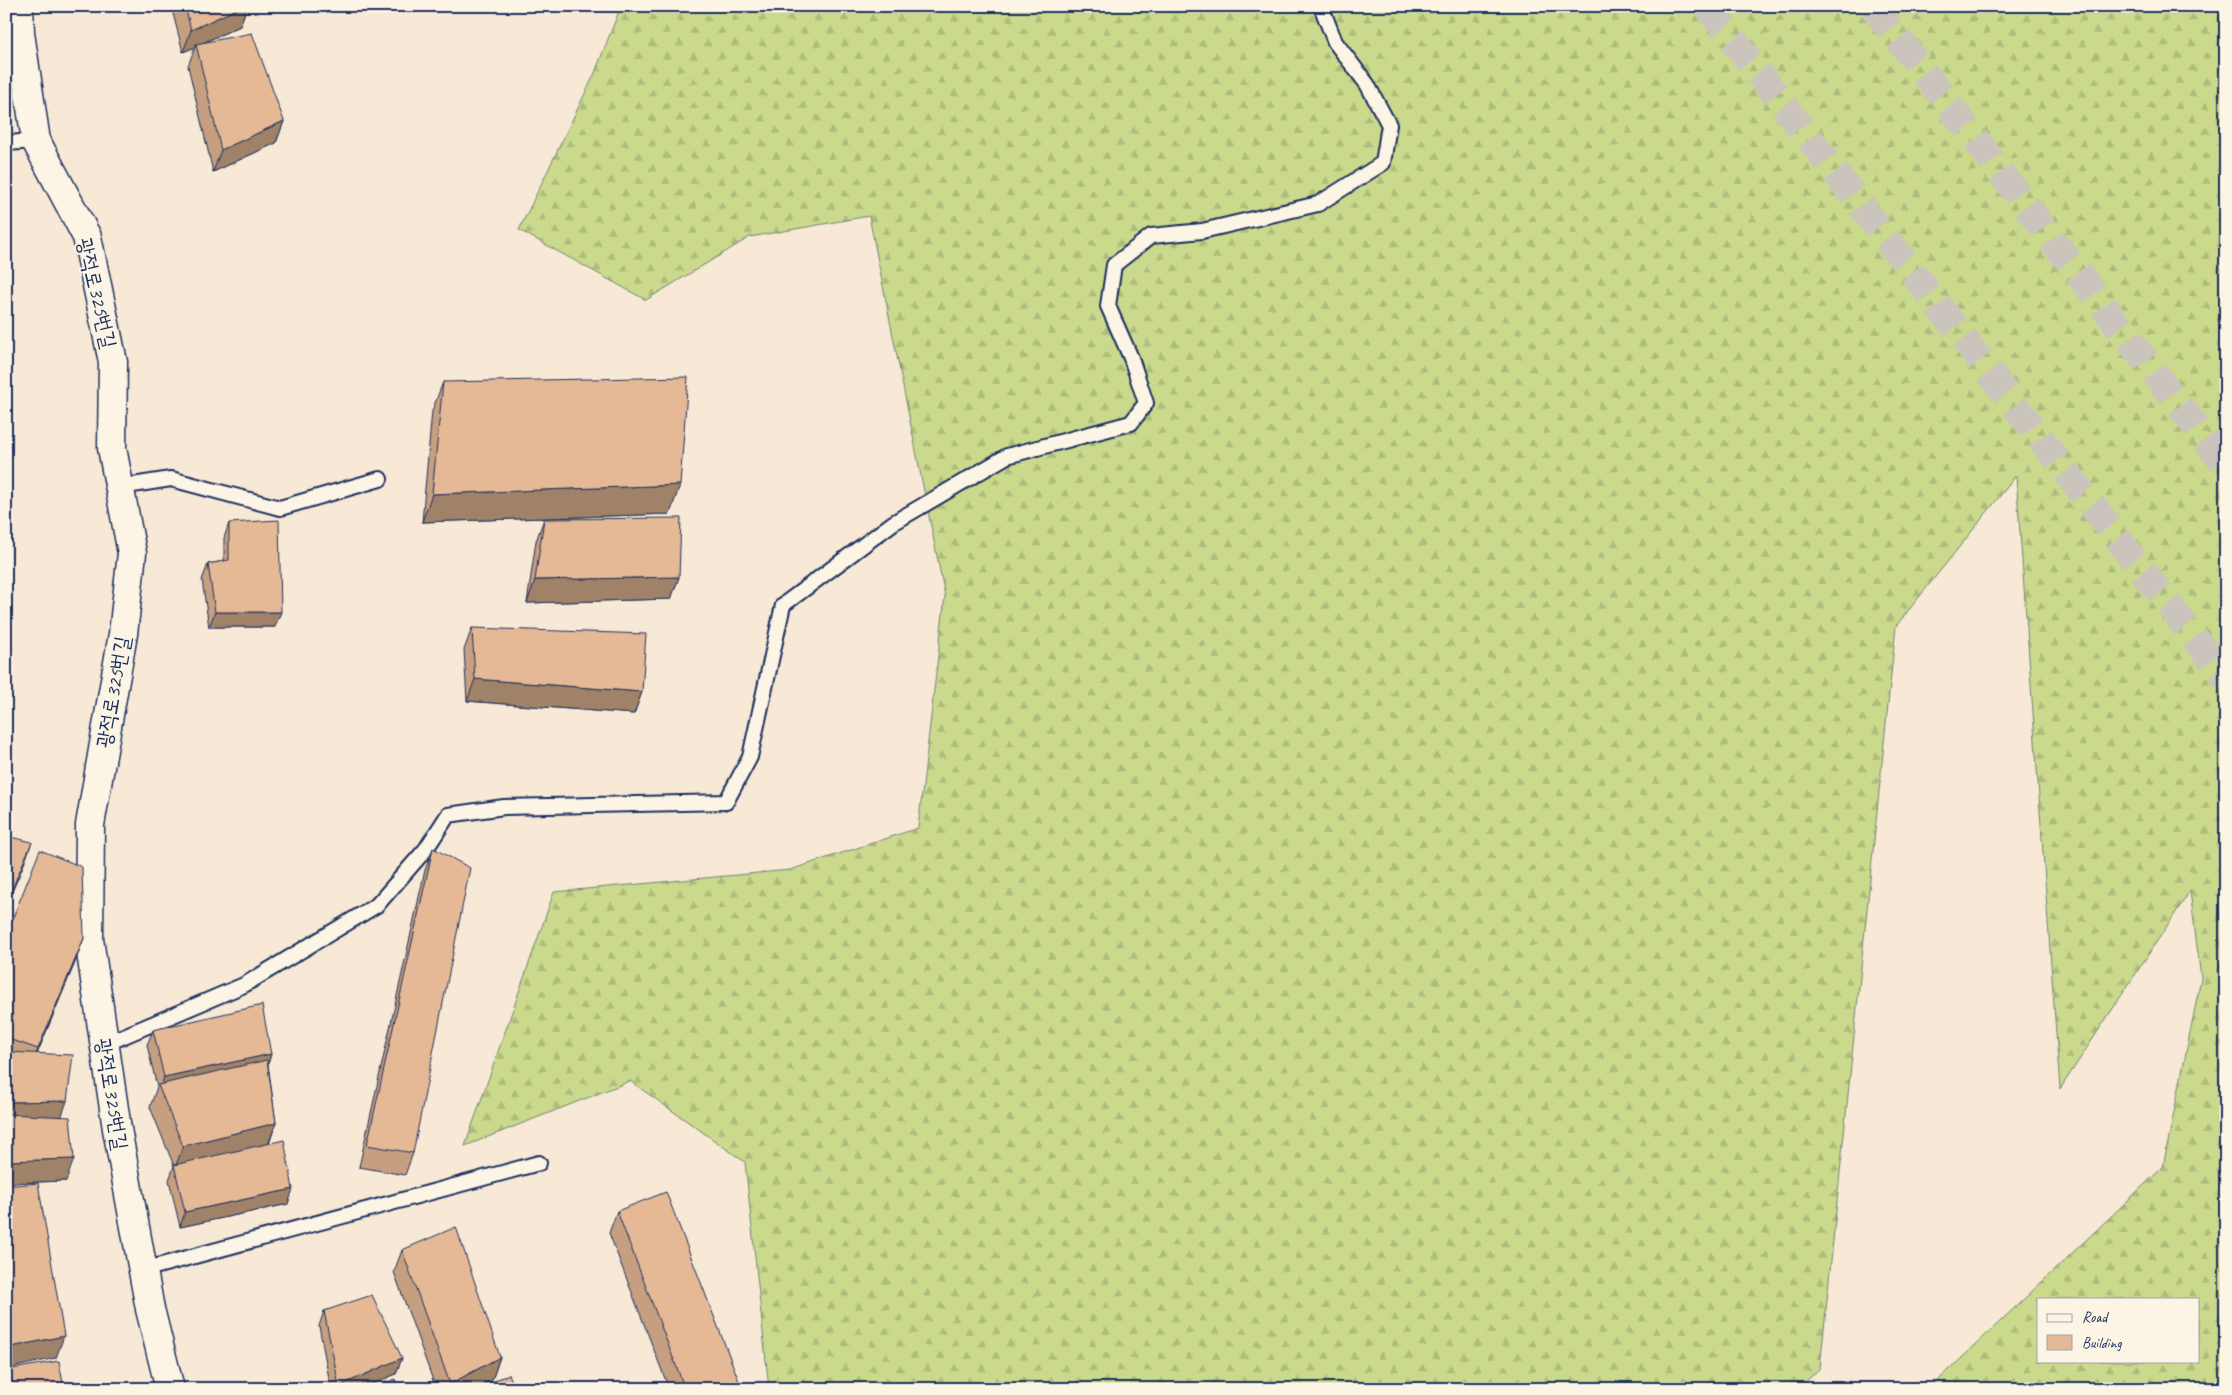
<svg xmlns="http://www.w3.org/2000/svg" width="2232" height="1395" viewBox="0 0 2232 1395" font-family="Caveat,'Poor Story',sans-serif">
<defs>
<pattern id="forest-firs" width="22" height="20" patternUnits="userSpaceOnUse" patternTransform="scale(1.25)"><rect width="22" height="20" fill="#cad98c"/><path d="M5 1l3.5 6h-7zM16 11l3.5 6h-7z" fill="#adbb7b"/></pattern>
</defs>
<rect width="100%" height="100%" fill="#f7e9d5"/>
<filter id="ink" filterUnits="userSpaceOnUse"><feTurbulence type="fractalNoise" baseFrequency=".02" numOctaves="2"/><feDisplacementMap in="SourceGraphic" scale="10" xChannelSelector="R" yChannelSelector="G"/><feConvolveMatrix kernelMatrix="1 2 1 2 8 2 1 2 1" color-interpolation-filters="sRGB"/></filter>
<g filter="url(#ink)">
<path fill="url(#forest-firs)" stroke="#728475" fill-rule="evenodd" d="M 621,6 L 2226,6 L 2226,1389 L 1929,1389 L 2163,1167 L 2201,978 L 2190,891 L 2060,1089 L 2016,476 L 1896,626 L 1820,1368 L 1798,1389 L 769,1389 L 745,1162 L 630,1081 L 465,1146 L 554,892 L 790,870 L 918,828 L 945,596 L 869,216 L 750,237 L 646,300 L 519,230 L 594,75 ZM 2038,1299 L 2198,1299 L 2198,1361 L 2038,1361 Z"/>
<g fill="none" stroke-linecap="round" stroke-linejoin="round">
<path stroke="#cbc4bd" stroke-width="28" stroke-dasharray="28 14" stroke-linecap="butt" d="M 1707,6 L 2226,679
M 1873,6 L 2226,466"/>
<defs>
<path id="service" d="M 6,143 L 36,141
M 120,487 L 171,479 L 280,508 L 380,479
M 105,1044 L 244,985 L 377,905 L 426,849 L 448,815 L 504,807 L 726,802 L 750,757 L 783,605 L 893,523 L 1007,456 L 1131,423 L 1146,403 L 1131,358 L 1108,306 L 1114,265 L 1151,236 L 1202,231 L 1318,204 L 1383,163 L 1389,125 L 1367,84 L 1335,42 L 1321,6
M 143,1270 L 539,1163"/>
<path id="minor" d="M 19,6 L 20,33 L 36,141 L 87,237 L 113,362 L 112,448 L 132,553 L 123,634 L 90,825 L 89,939 L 117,1129 L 150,1309 L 170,1389"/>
</defs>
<use href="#service" stroke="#1b2f5e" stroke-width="18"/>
<use href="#minor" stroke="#1b2f5e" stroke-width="31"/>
<use href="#service" stroke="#fcf5e5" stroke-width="14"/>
<use href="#minor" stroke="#fcf5e5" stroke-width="28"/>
</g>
<path fill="#c59f80" stroke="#1b2f5e" d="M 171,6 L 247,6 L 240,26 L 205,42 L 284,121 L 276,143 L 213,172 L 188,66 L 195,47 L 183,52 Z
M 443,382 L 670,514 L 422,522 L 432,411 Z
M 544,519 L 679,577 L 671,599 L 527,603 L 536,541 Z
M 229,523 L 275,627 L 209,627 L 202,580 L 208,564 L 224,561 L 224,538 Z
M 472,628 L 642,692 L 634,714 L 467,701 L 464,650 Z
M 433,848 L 413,1153 L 405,1175 L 359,1167 L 425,870 Z
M 6,935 L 76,960 L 37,1053 L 62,1117 L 66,1181 L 6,1183 Z
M 153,1030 L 271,1054 L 268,1064 L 276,1123 L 269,1144 L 288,1204 L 180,1227 L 169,1180 L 174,1166 L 150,1107 L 157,1087 L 147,1045 Z
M 617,1211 L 742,1389 L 669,1389 L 609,1233 Z
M 402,1250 L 500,1357 L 492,1380 L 475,1389 L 436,1389 L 394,1272 Z
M 324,1311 L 402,1358 L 396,1374 L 361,1389 L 331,1389 L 319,1326 Z"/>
<path fill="#a08268" stroke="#1b2f5e" d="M 243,6 L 247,6 L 240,26 L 196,46 L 196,44 L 195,47 L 183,52 L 191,30 Z
M 284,121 L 276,143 L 213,172 L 221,150 Z
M 680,485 L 670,514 L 422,522 L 432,494 Z
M 679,577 L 671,599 L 527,603 L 535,580 Z
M 215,612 L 281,612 L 275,627 L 209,627 Z
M 475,679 L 642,692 L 634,714 L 467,701 Z
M 32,842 L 24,864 L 6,906 L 6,903 Z
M 84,938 L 76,960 L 30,1071 L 38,1049 Z
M 271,1054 L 266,1070 L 160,1089 L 164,1077 Z
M 67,1101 L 59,1124 L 6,1124 L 6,1102 Z
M 276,1123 L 268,1145 L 175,1168 L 183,1146 Z
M 74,1159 L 66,1181 L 6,1183 L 6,1161 Z
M 293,1189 L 288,1204 L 180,1227 L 185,1212 Z
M 64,1336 L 56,1358 L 6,1369 L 6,1348 Z
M 500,1357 L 492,1380 L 475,1389 L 449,1389 L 450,1384 Z
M 402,1358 L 396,1374 L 361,1389 L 338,1389 L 339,1386 Z"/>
<path fill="#e5b995" stroke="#1b2f5e" d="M 185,6 L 243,6 L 191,30 Z
M 252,33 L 284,121 L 221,150 L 196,44 Z
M 688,377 L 680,485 L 432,494 L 443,382 Z
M 681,518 L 679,577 L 535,580 L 544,519 Z
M 279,520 L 281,612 L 215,612 L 208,564 L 229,560 L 229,523 Z
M 472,628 L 646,634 L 642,692 L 475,679 Z
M 6,836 L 32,842 L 6,903 Z
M 433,848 L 470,868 L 413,1153 L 367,1145 Z
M 40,850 L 82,867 L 84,938 L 38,1049 L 6,1038 L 6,935 Z
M 262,1005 L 271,1054 L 164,1077 L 153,1030 Z
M 6,1052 L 73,1055 L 67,1101 L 6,1102 Z
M 267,1060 L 276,1123 L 183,1146 L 158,1085 Z
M 6,1114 L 70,1117 L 74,1159 L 6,1161 Z
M 284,1140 L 293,1189 L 185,1212 L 174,1165 Z
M 38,1183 L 64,1336 L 6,1348 L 6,1186 Z
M 666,1192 L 742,1389 L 685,1389 L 617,1211 Z
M 456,1227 L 500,1357 L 450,1384 L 402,1250 Z
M 372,1295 L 402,1358 L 339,1386 L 324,1311 Z
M 59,1361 L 64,1389 L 6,1389 L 6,1370 Z
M 509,1374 L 515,1389 L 477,1389 Z
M 395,1379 L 398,1389 L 371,1389 Z"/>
</g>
<g text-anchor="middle" stroke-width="4" stroke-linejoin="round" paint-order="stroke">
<g font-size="21" fill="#1b2f5e" stroke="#fcf5e5">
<text transform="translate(97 293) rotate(77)" y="7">광적로325번길</text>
<text transform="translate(113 692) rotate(-80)" y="7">광적로325번길</text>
<text transform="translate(112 1094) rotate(81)" y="7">광적로325번길</text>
</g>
</g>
<rect width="2232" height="1395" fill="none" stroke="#fcf5e5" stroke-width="25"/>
<rect x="12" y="12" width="2207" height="1370" fill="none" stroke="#1b2f5e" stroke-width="2" filter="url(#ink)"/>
<rect x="2037" y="1298" width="162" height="65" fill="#fcf5e5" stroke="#a2a6af"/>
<rect x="2047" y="1314" width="25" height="8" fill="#fcf5e5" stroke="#a2a6af"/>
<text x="2082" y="1322" font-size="15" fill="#1b2f5e">Road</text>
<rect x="2047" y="1335" width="25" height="15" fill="#e5b995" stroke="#a2a6af"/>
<text x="2082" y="1348" font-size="15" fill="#1b2f5e">Building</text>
</svg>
